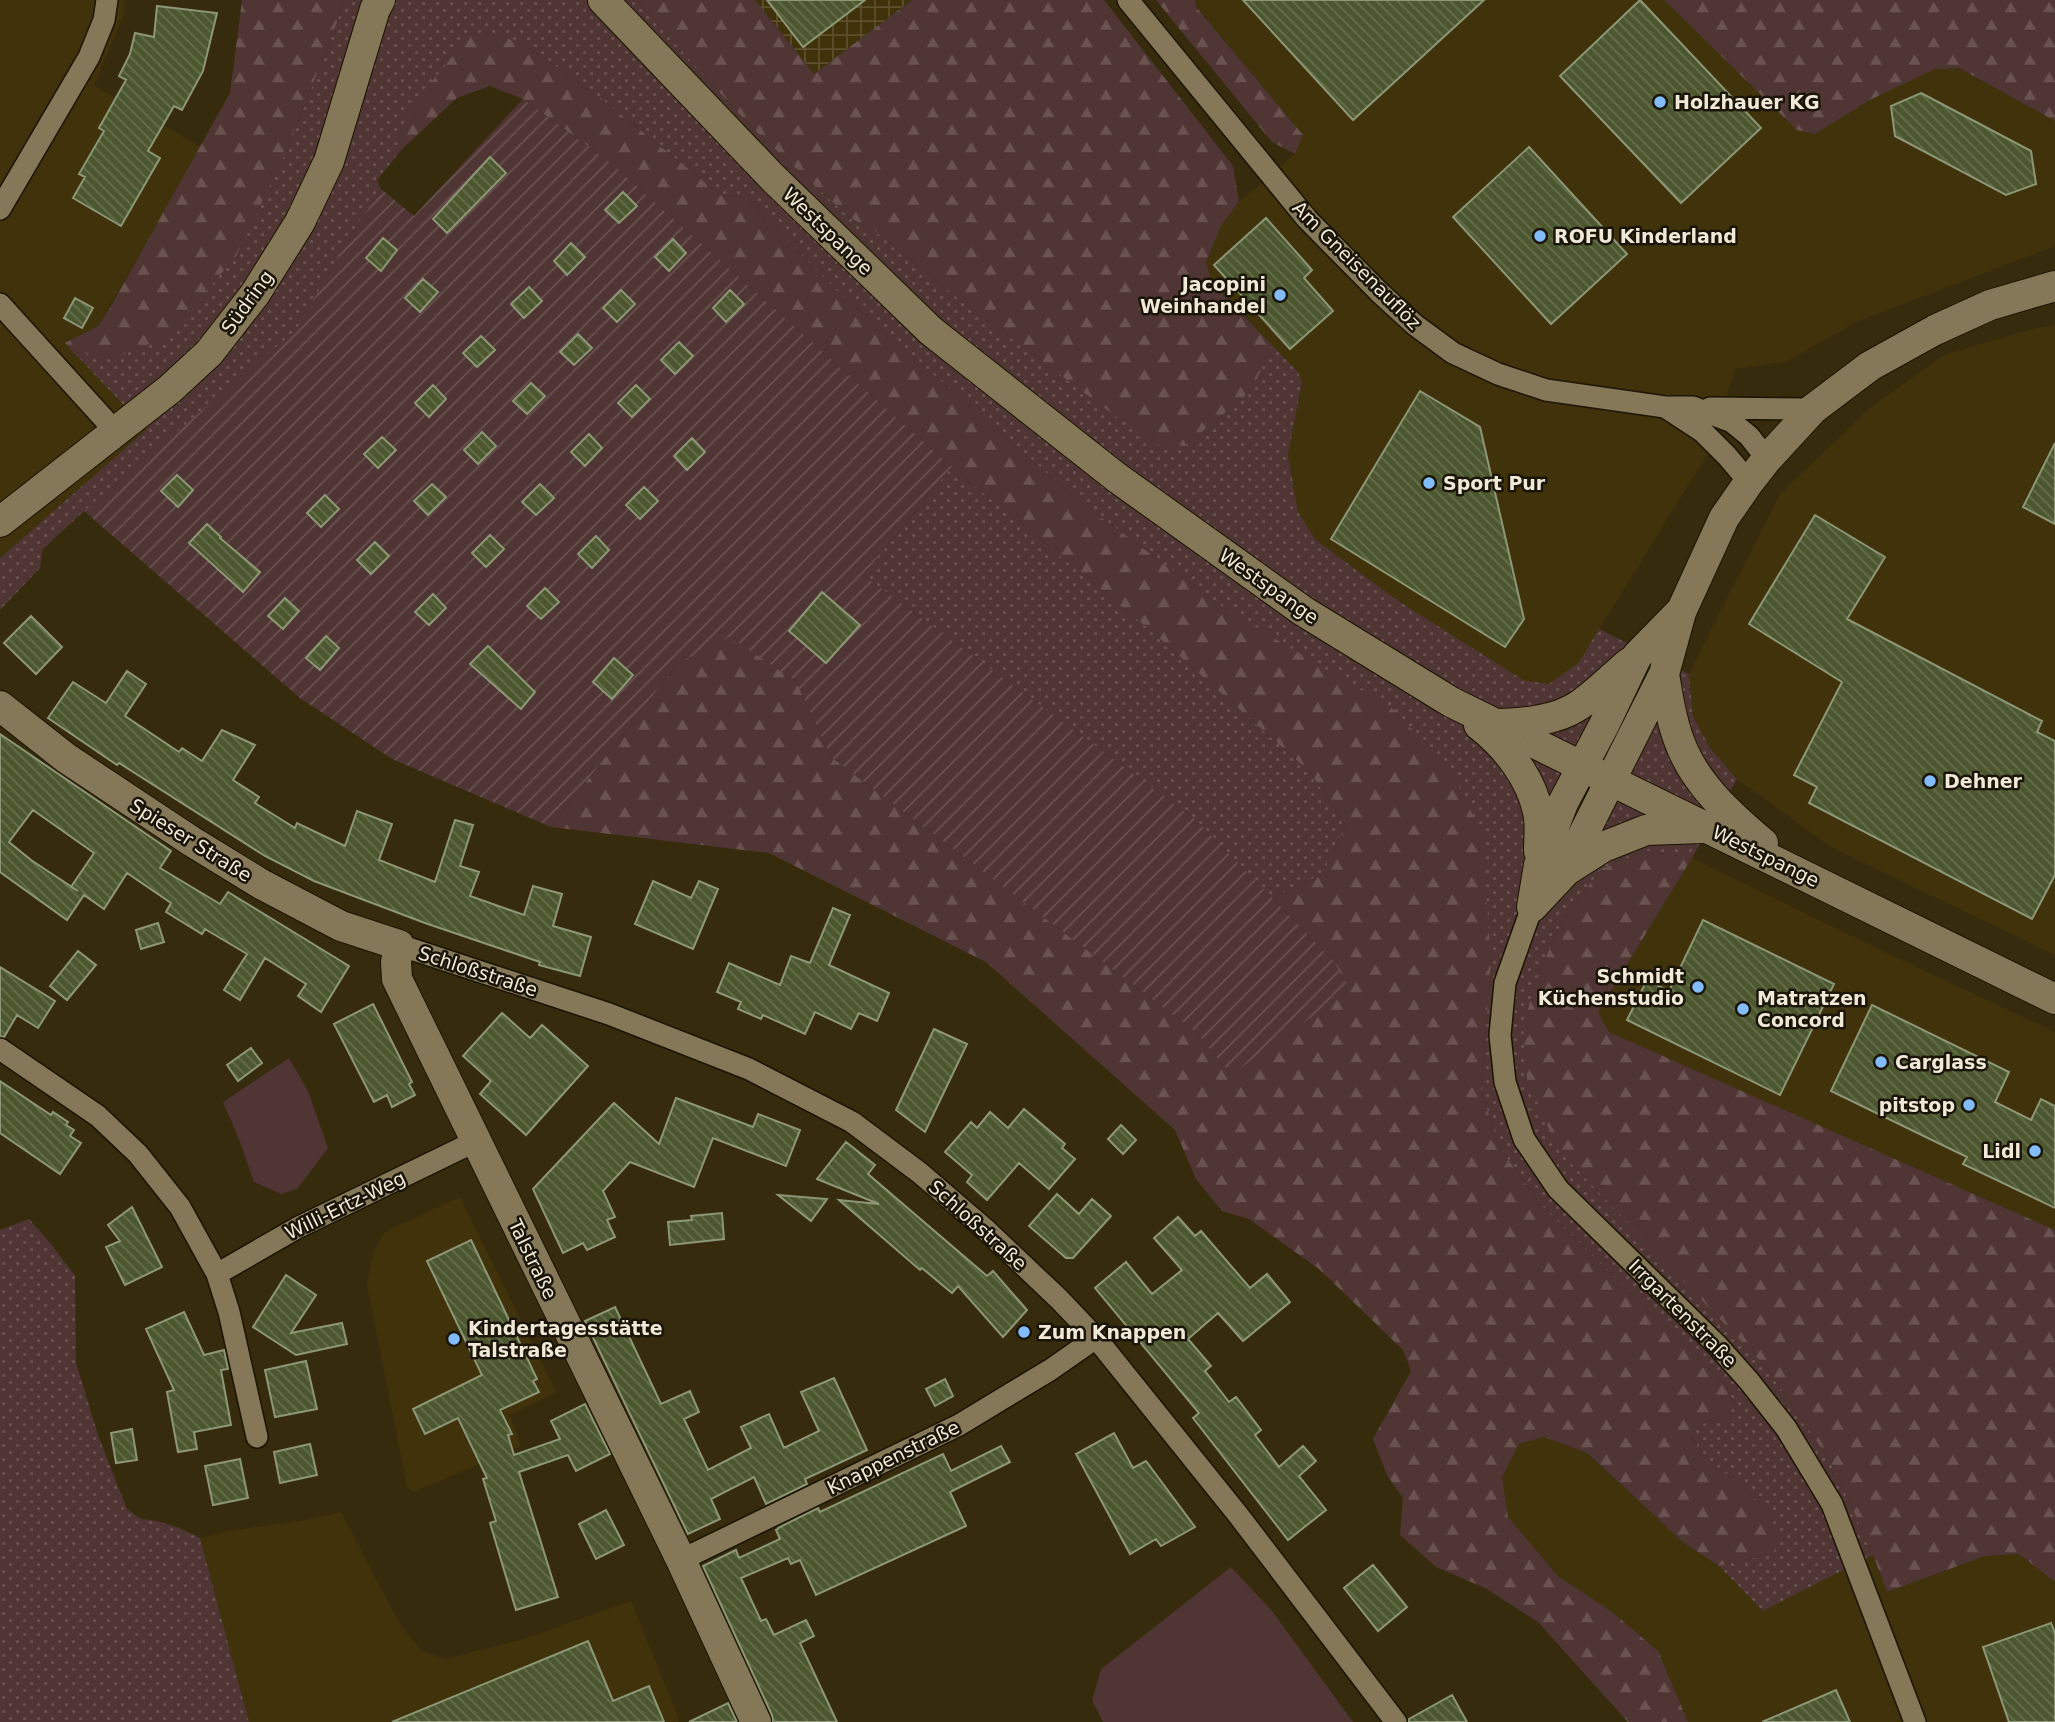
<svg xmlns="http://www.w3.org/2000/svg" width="2055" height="1722" viewBox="0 0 2055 1722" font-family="'DejaVu Sans',sans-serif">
<defs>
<pattern id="industrial-grid" width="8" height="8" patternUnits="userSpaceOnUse" patternTransform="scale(1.75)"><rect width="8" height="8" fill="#40320a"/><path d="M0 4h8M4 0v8" fill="none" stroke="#5c502d"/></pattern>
<pattern id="grass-dots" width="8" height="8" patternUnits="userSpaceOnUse" patternTransform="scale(1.75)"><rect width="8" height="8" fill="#4f3533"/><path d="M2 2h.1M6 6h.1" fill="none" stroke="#695250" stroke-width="1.8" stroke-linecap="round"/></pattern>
<pattern id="forest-firs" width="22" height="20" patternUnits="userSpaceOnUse" patternTransform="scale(1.75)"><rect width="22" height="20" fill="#4f3533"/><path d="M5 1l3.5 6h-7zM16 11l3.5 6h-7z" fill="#695250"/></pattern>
<pattern id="garden-furrows" width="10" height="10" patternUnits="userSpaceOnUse" patternTransform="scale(1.75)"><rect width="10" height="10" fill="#4f3533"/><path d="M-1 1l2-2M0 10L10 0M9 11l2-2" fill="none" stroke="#695250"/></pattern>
<pattern id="building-back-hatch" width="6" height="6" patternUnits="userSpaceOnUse" patternTransform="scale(1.75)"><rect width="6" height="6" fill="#4c572f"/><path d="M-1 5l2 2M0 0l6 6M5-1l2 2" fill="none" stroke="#666f4c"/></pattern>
</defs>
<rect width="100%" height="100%" fill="#372b0d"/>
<path fill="#40320a" d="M 0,0 L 125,0 L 124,14 L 94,85 L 201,147 L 98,326 L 66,343 L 147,429 L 0,558 Z
M 1196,0 L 1664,0 L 1795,128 L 1815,134 L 1870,100 L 1934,69 L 1958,68 L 2055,121 L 2055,246 L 1856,322 L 1788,361 L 1735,369 L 1710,450 L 1579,662 L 1549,685 L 1523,680 L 1397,600 L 1316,540 L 1298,512 L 1288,455 L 1302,382 L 1298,372 L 1212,283 L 1206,262 L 1222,224 L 1239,202 L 1295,154 L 1303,135 L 1197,7 Z
M 2055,325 L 2055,955 L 1831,847 L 1737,779 L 1710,748 L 1693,716 L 1689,674 L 1780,494 L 1871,407 L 1944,355 L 2036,328 Z
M 1692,858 L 1874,947 L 2055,1032 L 2055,1230 L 1609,1032 L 1598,1012 Z
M 460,1197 L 556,1392 L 510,1415 L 521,1446 L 414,1492 L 407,1487 L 367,1285 L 373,1253 L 385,1232 Z
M 1543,1437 L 1586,1453 L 1684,1543 L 1719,1566 L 1763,1611 L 1873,1555 L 1887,1592 L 1985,1556 L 2019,1554 L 2055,1582 L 2055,1722 L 1688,1722 L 1658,1651 L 1611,1611 L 1558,1576 L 1508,1517 L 1502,1477 L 1519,1444 Z
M 341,1512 L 401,1626 L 422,1651 L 445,1659 L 524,1639 L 631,1601 L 679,1719 L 678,1722 L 249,1722 L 200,1538 L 234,1530 L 312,1519 Z"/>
<path fill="url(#industrial-grid)" d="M 755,0 L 912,0 L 814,74 Z"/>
<path fill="url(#grass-dots)" d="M 343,0 L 636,0 L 751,127 L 849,217 L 876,232 L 969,307 L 1154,444 L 1185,446 L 1251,390 L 1272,345 L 1298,372 L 1302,382 L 1288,455 L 1298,512 L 1316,540 L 1397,600 L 1523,680 L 1549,684 L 1579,662 L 1599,629 L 1689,674 L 1693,716 L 1710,748 L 1737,779 L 1692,858 L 1646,851 L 1601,869 L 1563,921 L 1540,969 L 1684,1280 L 1767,1368 L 1834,1467 L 1873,1555 L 1763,1611 L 1719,1566 L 1774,1553 L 1769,1510 L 1703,1455 L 1691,1435 L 1707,1421 L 1727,1419 L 1734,1404 L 1725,1384 L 1622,1285 L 1541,1205 L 1500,1148 L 1481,1090 L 1491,963 L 1225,609 L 1079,501 L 837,291 L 747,199 L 718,193 L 598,96 L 527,46 L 397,140 L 403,148 L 377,180 L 381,189 L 346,243 L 297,330 L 84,511 L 42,550 L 40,568 L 0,610 L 0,558 L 147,429 L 73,352 L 117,356 L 285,155 L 337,22 Z
M 952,467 L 1150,630 L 1310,772 L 1345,825 L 1323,874 L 1272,898 L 1195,819 L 863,575 Z
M 29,1219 L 51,1244 L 75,1276 L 76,1363 L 99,1438 L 127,1509 L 141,1519 L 157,1521 L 177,1527 L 200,1538 L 249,1722 L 0,1722 L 0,1230 Z"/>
<path fill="url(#forest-firs)" d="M 242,0 L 343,0 L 337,22 L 285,155 L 236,256 L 167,338 L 117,356 L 73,352 L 65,343 L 98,326 L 111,306 L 230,93 Z
M 636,0 L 755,0 L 814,74 L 912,0 L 1104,0 L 1233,166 L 1239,202 L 1222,224 L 1206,262 L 1212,283 L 1272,345 L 1252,390 L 1185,446 L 1154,445 L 969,307 L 876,232 L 849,217 L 751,127 Z
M 1156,0 L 1195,0 L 1197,8 L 1303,135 L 1295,154 L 1272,142 Z
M 1664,0 L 2055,0 L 2055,121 L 1959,68 L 1935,69 L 1870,100 L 1815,134 L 1797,130 Z
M 491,32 L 527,46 L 598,96 L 718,193 L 747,199 L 837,291 L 1079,501 L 1225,609 L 1396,711 L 1456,779 L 1482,835 L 1491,963 L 1481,1090 L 1500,1148 L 1541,1205 L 1622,1285 L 1725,1384 L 1734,1405 L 1727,1419 L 1707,1421 L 1691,1436 L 1703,1455 L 1769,1510 L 1778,1535 L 1775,1553 L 1719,1566 L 1684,1543 L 1587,1453 L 1544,1437 L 1519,1444 L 1502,1477 L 1508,1517 L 1558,1576 L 1611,1611 L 1658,1651 L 1688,1722 L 1628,1722 L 1538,1622 L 1485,1588 L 1436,1567 L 1400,1535 L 1403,1498 L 1387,1475 L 1373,1439 L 1411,1371 L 1403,1350 L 1319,1269 L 1249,1219 L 1222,1211 L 1196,1179 L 1175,1130 L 986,962 L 769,853 L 551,827 L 677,664 L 729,636 L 796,681 L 831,757 L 1197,1033 L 1231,1075 L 1333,960 L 1272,898 L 1323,874 L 1345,825 L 1310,772 L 1150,630 L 952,467 L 611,163 L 523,99 L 490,86 L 457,98 L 403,148 L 397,140 C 409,104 446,65 471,35 Z
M 1646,851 L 1692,858 L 1598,1012 L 1609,1032 L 2055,1230 L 2055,1582 L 2019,1554 L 1985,1556 L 1887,1592 L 1873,1555 L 1834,1467 L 1767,1368 L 1558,1150 L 1527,1079 L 1523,1025 L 1540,969 L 1563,921 L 1601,869 Z"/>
<path fill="#4f3533" d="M 289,1058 L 308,1091 L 328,1148 L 297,1189 L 281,1194 L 254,1182 L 240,1142 L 223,1102 Z
M 1231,1567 L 1272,1611 L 1353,1722 L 1103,1722 L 1092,1700 L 1101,1669 Z"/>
<path fill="url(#garden-furrows)" d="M 523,99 L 611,163 L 952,467 L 863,575 L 1195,819 L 1333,960 L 1350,989 L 1231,1075 L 1197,1033 L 831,757 L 796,681 L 729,637 L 677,664 L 551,827 L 392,759 L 300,698 L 84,511 L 296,330 L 346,243 L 381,189 L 414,216 Z"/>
<path fill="url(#building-back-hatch)" stroke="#8d9776" stroke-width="2" fill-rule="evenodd" d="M 767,0 L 865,0 L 803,47 Z
M 1243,0 L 1484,0 L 1353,120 Z
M 1640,0 L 1761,128 L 1681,203 L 1560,76 Z
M 157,6 L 217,13 L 203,71 L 182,110 L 174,106 L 148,151 L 160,158 L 121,226 L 73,198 L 85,177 L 79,174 L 104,131 L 99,128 L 126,80 L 119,76 L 130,54 L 135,33 L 154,37 Z
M 1921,93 L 2031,151 L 2036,184 L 2006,195 L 1895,136 L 1891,106 Z
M 1529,147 L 1627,254 L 1551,324 L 1453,217 Z
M 490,157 L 506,173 L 447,233 L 433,219 Z
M 623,192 L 637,206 L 619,223 L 605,210 Z
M 1266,218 L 1312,270 L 1304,278 L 1333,311 L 1290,349 L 1214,265 Z
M 383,238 L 397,250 L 381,271 L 366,258 Z
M 673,239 L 686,253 L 669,271 L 655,257 Z
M 571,243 L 585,257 L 567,275 L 554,261 Z
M 423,279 L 438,292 L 420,312 L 405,298 Z
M 529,287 L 542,301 L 524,318 L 511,304 Z
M 621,290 L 635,304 L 617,322 L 603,308 Z
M 730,290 L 744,304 L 726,322 L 713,308 Z
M 75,298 L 93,308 L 82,328 L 64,318 Z
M 578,334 L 592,348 L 574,365 L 560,352 Z
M 481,336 L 495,350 L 477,367 L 463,353 Z
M 679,342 L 693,356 L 675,374 L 661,360 Z
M 531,383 L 545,396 L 527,414 L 513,401 Z
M 433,385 L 446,399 L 429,417 L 415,403 Z
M 636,385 L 650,399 L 632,417 L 618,403 Z
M 1420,391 L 1480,427 L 1524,619 L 1505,647 L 1331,539 Z
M 482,432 L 496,446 L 478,464 L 464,450 Z
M 589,434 L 602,448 L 585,466 L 571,452 Z
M 382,437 L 396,450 L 378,468 L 364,454 Z
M 692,438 L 705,452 L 687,470 L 674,456 Z
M 2055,443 L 2055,524 L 2023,507 Z
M 177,475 L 193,490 L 178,507 L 161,491 Z
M 432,484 L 446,497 L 428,515 L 414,501 Z
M 540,484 L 554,498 L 536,515 L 522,502 Z
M 644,487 L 658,501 L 640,519 L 626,505 Z
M 325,495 L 339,509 L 321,527 L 307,513 Z
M 1815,515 L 1885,557 L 1847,619 L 2042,721 L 2037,732 L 2055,741 L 2055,875 L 2032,919 L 1809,803 L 1817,787 L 1794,775 L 1842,682 L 1749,624 Z
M 207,524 L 221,537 L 220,538 L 260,572 L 243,592 L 189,543 Z
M 490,535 L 504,549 L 486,567 L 472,553 Z
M 596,536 L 609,550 L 592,568 L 578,554 Z
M 375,542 L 389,556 L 371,574 L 357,560 Z
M 545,588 L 559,602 L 541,619 L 527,606 Z
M 822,592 L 860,625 L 826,663 L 789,631 Z
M 433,594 L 446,608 L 429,625 L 415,612 Z
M 285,598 L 299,611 L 283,629 L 268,616 Z
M 31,616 L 62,647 L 36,674 L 4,643 Z
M 326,636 L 339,648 L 320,670 L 306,658 Z
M 488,646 L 535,692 L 521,709 L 470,664 Z
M 614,658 L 633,675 L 612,699 L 593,682 Z
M 127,671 L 146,684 L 125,716 L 179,752 L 182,748 L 202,761 L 222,730 L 255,745 L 233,780 L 259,797 L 255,803 L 295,828 L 297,823 L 345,846 L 357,811 L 392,824 L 379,860 L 435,882 L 455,820 L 473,825 L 460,866 L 479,872 L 470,896 L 524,915 L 533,886 L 562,894 L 553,926 L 591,937 L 580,976 L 539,965 L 540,962 L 425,923 L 314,881 L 265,856 L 119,763 L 117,765 L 48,718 L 73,682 L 106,703 Z
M 0,734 L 171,851 L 160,868 L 220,904 L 228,892 L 349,966 L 321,1012 L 298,996 L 306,984 L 265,958 L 240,1000 L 224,990 L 247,954 L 205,929 L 202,934 L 166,912 L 171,903 L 127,873 L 104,909 L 84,895 L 67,920 L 0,872 ZM 33,810 L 94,853 L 71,887 L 78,891 L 31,860 L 9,842 Z
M 653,881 L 691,898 L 699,881 L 718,889 L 693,949 L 635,924 Z
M 833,908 L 850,915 L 829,965 L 889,993 L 877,1021 L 859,1013 L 851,1029 L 815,1012 L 805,1034 L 763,1015 L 761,1019 L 738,1009 L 741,1002 L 717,992 L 729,963 L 780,985 L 791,956 L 810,963 Z
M 1703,920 L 1834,984 L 1780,1095 L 1627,1020 L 1647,980 L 1669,991 Z
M 158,923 L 164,942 L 141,949 L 136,930 Z
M 78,951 L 96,965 L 67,1000 L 50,986 Z
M 0,967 L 55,1001 L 38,1028 L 17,1015 L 4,1037 L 0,1036 Z
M 373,1004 L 412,1082 L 409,1084 L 415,1095 L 392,1107 L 387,1095 L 374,1102 L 334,1024 Z
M 1872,1005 L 2009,1072 L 1995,1102 L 2031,1120 L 2041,1099 L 2055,1106 L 2055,1208 L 1963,1164 L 1967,1157 L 1831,1091 Z
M 502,1013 L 530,1038 L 542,1025 L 588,1066 L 526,1135 L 480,1094 L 491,1081 L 463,1056 Z
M 934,1029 L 967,1044 L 925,1132 L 896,1110 Z
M 251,1048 L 262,1063 L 238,1081 L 227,1065 Z
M 0,1081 L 51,1115 L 53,1112 L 68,1122 L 66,1125 L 74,1130 L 70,1136 L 81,1143 L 60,1174 L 0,1133 Z
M 676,1098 L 753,1127 L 758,1114 L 800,1130 L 786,1166 L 713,1138 L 694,1187 L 630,1162 L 603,1191 L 615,1217 L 607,1220 L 615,1237 L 587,1250 L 583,1243 L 563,1253 L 533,1189 L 614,1103 L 659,1144 Z
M 1024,1109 L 1065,1144 L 1062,1148 L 1075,1159 L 1049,1189 L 1019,1163 L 987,1200 L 967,1182 L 972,1175 L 945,1152 L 971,1122 L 977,1128 L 990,1112 L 1008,1128 Z
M 1121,1125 L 1136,1140 L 1123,1154 L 1108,1139 Z
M 846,1142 L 875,1165 L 868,1174 L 987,1276 L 993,1271 L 1027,1310 L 1003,1337 L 958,1286 L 952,1293 L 922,1268 L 920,1270 L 839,1200 L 879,1204 L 817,1179 Z
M 1057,1194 L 1079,1214 L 1092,1199 L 1111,1216 L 1073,1258 L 1066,1258 L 1029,1226 Z
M 778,1195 L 827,1199 L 811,1221 Z
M 132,1207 L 162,1267 L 125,1285 L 106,1247 L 120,1241 L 108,1225 Z
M 722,1213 L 724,1239 L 670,1245 L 668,1222 L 692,1220 L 691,1216 Z
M 1178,1217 L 1195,1236 L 1201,1231 L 1250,1288 L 1267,1274 L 1290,1302 L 1243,1341 L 1218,1313 L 1188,1339 L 1211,1366 L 1205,1371 L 1229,1402 L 1236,1397 L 1261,1430 L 1255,1435 L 1279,1467 L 1303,1446 L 1316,1461 L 1299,1476 L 1326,1510 L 1288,1540 L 1193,1418 L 1199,1413 L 1095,1288 L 1126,1262 L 1152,1294 L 1182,1270 L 1154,1238 Z
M 471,1240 L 537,1379 L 533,1381 L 539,1392 L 500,1410 L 512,1434 L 508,1435 L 514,1455 L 560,1439 L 551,1421 L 585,1404 L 610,1454 L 576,1471 L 568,1455 L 519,1472 L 558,1597 L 516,1610 L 490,1523 L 496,1521 L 483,1479 L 487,1478 L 458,1418 L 425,1434 L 413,1409 L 482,1375 L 427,1261 Z
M 286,1275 L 316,1295 L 291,1333 L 342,1323 L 347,1344 L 296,1355 L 253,1327 Z
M 615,1307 L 661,1404 L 690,1391 L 699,1412 L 684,1419 L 708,1470 L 751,1448 L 741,1427 L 769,1414 L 784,1448 L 819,1431 L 801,1392 L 834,1378 L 867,1450 L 805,1479 L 807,1484 L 766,1504 L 754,1477 L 711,1499 L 720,1519 L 688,1534 L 585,1321 Z
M 184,1312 L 204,1355 L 224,1350 L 228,1369 L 221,1370 L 231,1425 L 194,1432 L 197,1449 L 178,1452 L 167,1392 L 174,1390 L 146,1329 Z
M 306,1361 L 317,1409 L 275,1417 L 265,1370 Z
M 945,1379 L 953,1396 L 935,1406 L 926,1389 Z
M 132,1429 L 137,1460 L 116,1463 L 111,1433 Z
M 1114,1433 L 1133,1468 L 1146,1461 L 1195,1527 L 1161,1546 L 1156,1539 L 1130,1554 L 1076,1454 Z
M 310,1444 L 317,1475 L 280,1483 L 274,1452 Z
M 1001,1446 L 1010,1462 L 950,1492 L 966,1526 L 816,1595 L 800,1560 L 791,1564 L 788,1558 L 741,1578 L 761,1621 L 766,1619 L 774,1635 L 806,1620 L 814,1636 L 800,1643 L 837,1722 L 773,1722 L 772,1715 L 703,1566 L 736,1550 L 739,1558 L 780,1539 L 776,1530 L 778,1529 L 778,1528 L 818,1508 L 820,1512 L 943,1454 L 951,1471 Z
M 240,1459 L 248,1498 L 213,1505 L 205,1466 Z
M 606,1510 L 624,1545 L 596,1559 L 579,1524 Z
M 1373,1565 L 1407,1607 L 1378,1631 L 1344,1588 Z
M 2051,1623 L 2055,1633 L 2055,1722 L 2009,1722 L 1983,1647 Z
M 588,1641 L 613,1701 L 649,1686 L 664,1722 L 392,1722 Z
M 1836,1690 L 1850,1722 L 1762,1722 Z
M 1452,1695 L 1467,1722 L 1409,1722 L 1409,1719 Z
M 728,1703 L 737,1722 L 689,1722 Z"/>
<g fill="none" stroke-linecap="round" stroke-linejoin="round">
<defs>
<path id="street" d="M 1128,0 L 1307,219 L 1380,293 L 1415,325 L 1453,353 L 1498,374 L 1546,390 L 1665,407 L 1693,407 L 1732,422 L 1749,436 L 1767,459
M 0,209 L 89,57 L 104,20 L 107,0
M 0,304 L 116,432
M 1665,407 L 1703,432 L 1727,456 L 1749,482
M 1710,408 L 1813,409
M 1532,907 L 1505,983 L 1500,1035 L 1505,1082 L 1524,1139 L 1558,1189 L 1717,1345 L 1749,1381 L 1786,1428 L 1832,1504 L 1915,1722
M 399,945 L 609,1014 L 749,1069 L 852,1122 L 920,1173 L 985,1229 L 1059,1299 L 1096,1338 L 1239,1516 L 1396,1722
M 0,1049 L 98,1116 L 138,1154 L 180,1207 L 217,1274 L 229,1312 L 257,1437
M 217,1274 L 297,1228 L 476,1141
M 681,1560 L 959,1425 L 1050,1370 L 1096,1338"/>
<path id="secondary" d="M 603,0 L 772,177 L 931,331 L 1116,477 L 1303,611 L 1451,702 L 2055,999
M 0,522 L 170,389 L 209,353 L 255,294 L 300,222 L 329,161 L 375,9 L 380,0
M 1664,674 C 1668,697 1671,721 1680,743 C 1695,784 1731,816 1763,843
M 0,706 L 66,758 L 191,841 L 261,884 L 341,926 L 399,945 L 396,962 L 397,979 L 681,1560 L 756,1722
M 1498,724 C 1524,723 1555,721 1578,706 C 1596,694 1612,677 1629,663
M 1479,725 C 1506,746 1531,778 1538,812 C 1541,824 1539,839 1539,851
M 1567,870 L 1603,847 L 1646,830 L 1703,828
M 1532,907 L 1564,873 L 1664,674 L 1681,612 L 1724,518 L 1749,482 L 1767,459 L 1813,409 L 1870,366 L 1935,330 L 1990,305 L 2055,286
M 1532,907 L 1539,865 L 1563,803 L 1604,725 L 1637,656 L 1680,612"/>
</defs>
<use href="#street" stroke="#1c1401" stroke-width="24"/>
<use href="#secondary" stroke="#1c1401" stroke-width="32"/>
<use href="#street" stroke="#857858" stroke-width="21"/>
<use href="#secondary" stroke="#857858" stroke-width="30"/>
</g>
<g fill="#83bcfb" stroke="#1a1508" stroke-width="2.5">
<circle cx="1660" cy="102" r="7"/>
<circle cx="1540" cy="236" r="7"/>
<circle cx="1280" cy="295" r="7"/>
<circle cx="1429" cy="483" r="7"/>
<circle cx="1930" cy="781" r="7"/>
<circle cx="1698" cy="987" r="7"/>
<circle cx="1743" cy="1009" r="7"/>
<circle cx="1881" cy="1062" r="7"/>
<circle cx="1969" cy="1105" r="7"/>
<circle cx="2035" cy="1151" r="7"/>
<circle cx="1024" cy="1332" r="7"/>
<circle cx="454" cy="1339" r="7"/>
</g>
<g text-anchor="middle" stroke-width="5" stroke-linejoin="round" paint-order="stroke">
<g font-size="19" font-weight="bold" fill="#f1e9d8" stroke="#1a1508" text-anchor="start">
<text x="1674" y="109">Holzhauer KG</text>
<text x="1554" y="243">ROFU Kinderland</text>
<text x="1266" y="291" text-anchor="end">Jacopini<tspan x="1266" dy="22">Weinhandel</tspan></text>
<text x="1443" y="490">Sport Pur</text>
<text x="1944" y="788">Dehner</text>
<text x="1684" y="983" text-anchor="end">Schmidt<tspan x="1684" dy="22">Küchenstudio</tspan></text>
<text x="1757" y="1005">Matratzen<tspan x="1757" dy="22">Concord</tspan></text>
<text x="1895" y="1069">Carglass</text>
<text x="1955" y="1112" text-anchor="end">pitstop</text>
<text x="2021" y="1158" text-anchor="end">Lidl</text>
<text x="468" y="1335">Kindertagesstätte<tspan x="468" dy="22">Talstraße</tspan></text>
<text x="1038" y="1339">Zum Knappen</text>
</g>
<g font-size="19" fill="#f1e9d8" stroke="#1a1508">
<text transform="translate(828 231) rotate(44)" y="7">Westspange</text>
<text transform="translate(1357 265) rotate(45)" y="7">Am Gneisenauflöz</text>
<text transform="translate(247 302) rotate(-54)" y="7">Südring</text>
<text transform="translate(1269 586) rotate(35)" y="7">Westspange</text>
<text transform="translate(191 840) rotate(32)" y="7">Spieser Straße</text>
<text transform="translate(1766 856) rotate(26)" y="7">Westspange</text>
<text transform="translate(478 971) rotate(18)" y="7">Schloßstraße</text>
<text transform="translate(345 1205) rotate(-26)" y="7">Willi-Ertz-Weg</text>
<text transform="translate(978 1225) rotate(42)" y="7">Schloßstraße</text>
<text transform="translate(533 1259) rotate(64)" y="7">Talstraße</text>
<text transform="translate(1683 1313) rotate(45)" y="7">Irrgartenstraße</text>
<text transform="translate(893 1457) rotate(-26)" y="7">Knappenstraße</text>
</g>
</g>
</svg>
